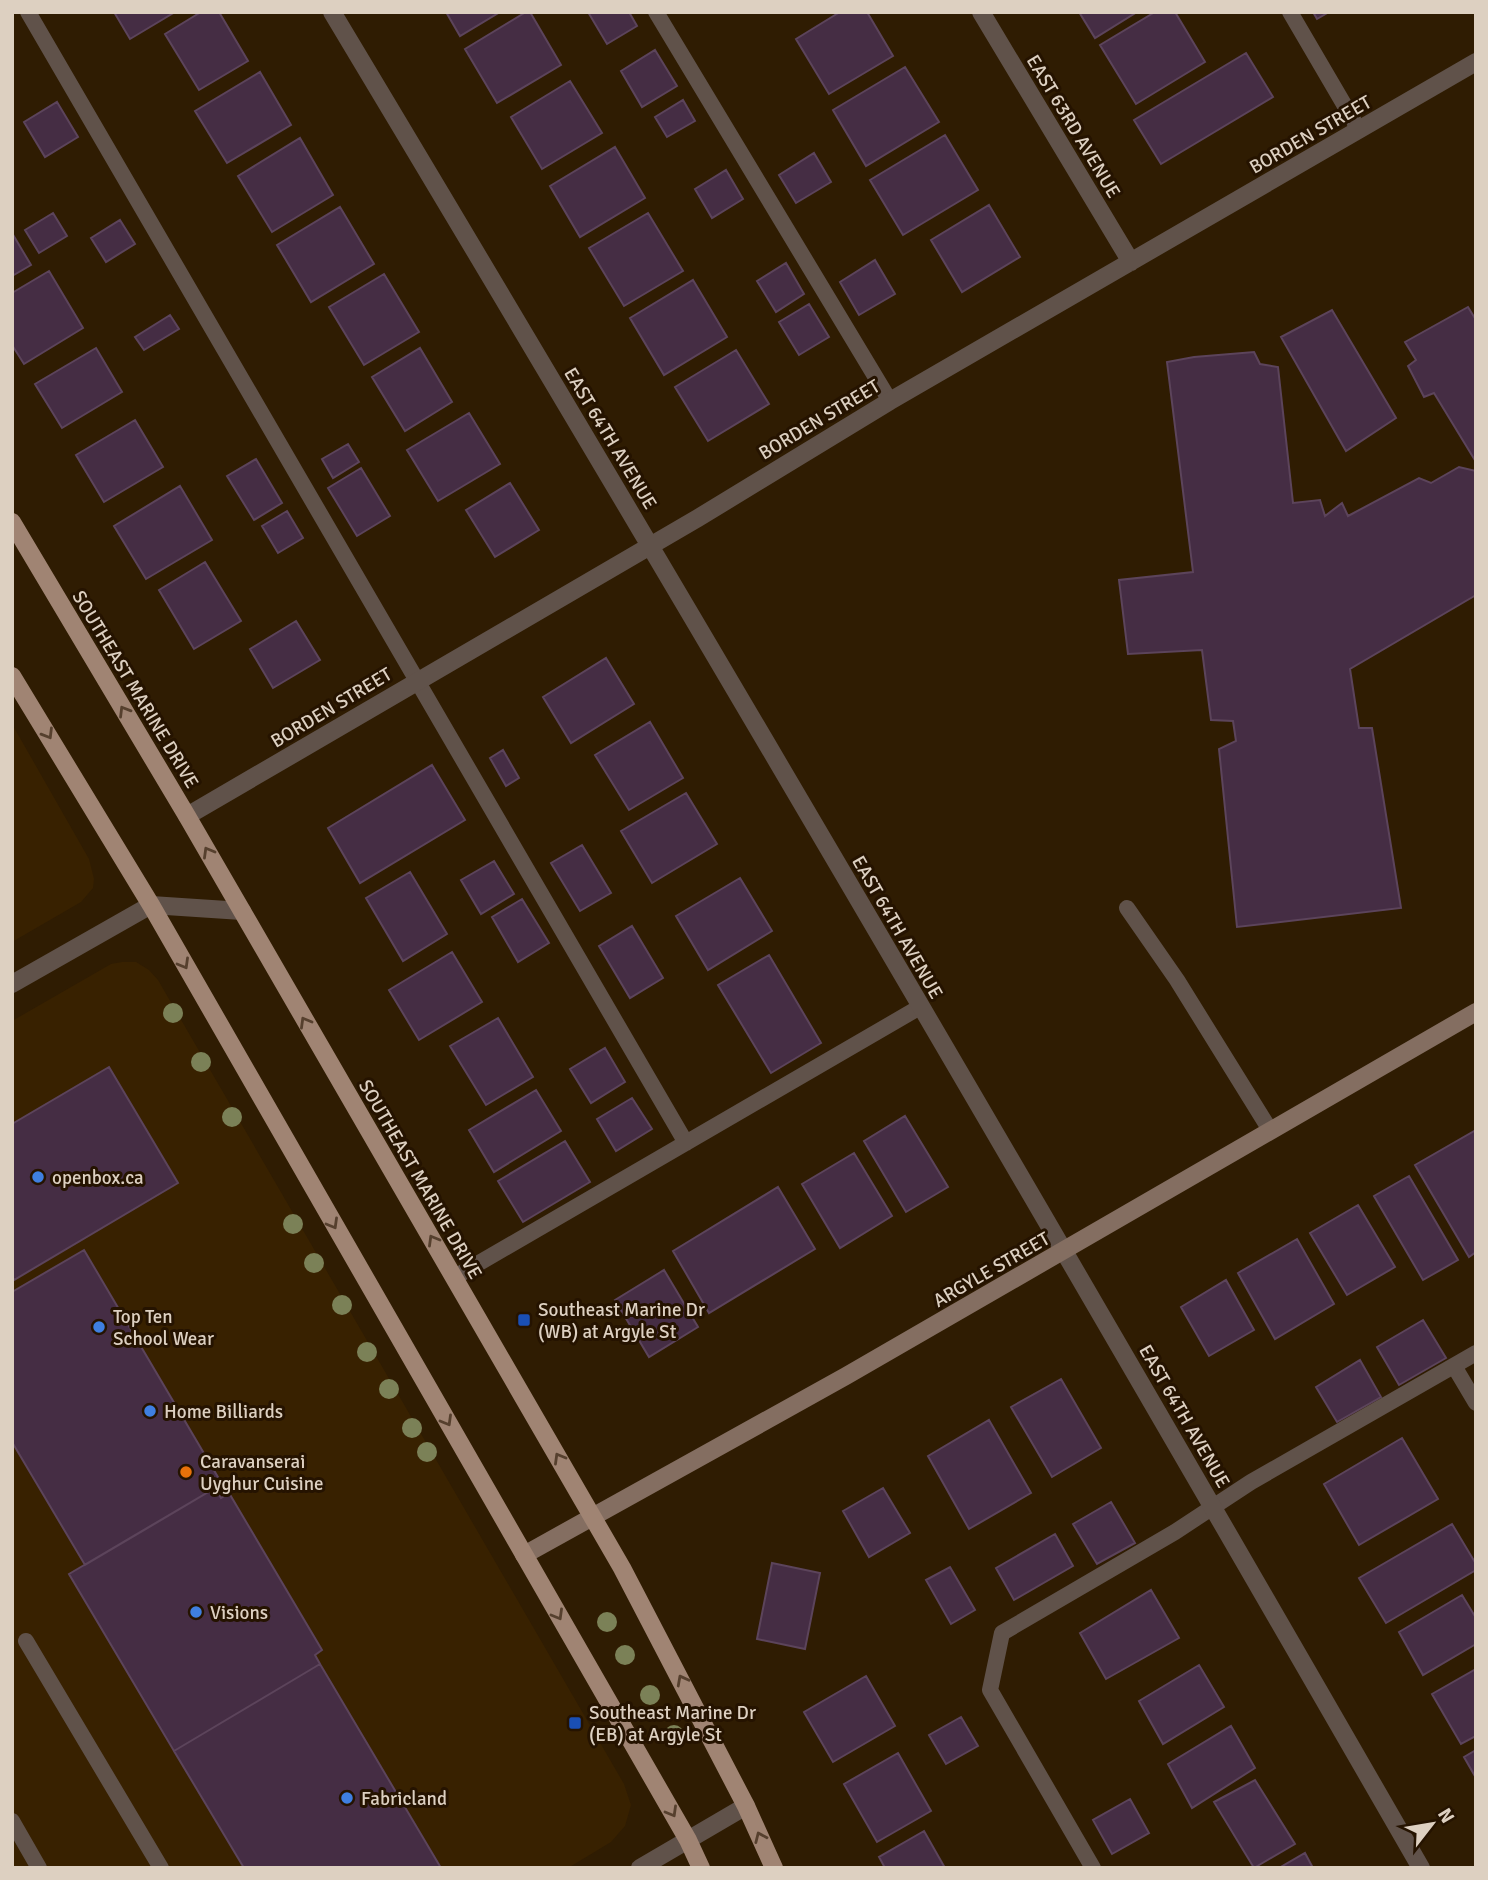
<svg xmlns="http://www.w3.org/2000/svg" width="1488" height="1880" viewBox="0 0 1488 1880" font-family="Signika,sans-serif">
<rect width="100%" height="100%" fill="#2f1c02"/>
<path fill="#382100" d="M 12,724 L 89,859 L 94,879 L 93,888 L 81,902 L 12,942 Z
M 122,962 L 136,962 L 149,970 L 158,980 L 624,1784 L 631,1805 L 625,1826 L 611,1842 L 568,1868 L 12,1868 L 12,1021 L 111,964 Z"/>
<path fill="#452d44" stroke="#5c445b" stroke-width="2" d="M 114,12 L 175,12 L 130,39 Z
M 201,12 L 219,12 L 248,61 L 199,90 L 165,34 Z
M 446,12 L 500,12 L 460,36 Z
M 526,12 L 530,12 L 561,65 L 497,103 L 465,49 Z
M 588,12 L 629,12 L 637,26 L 607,44 Z
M 840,12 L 867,12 L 893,56 L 829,94 L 796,39 Z
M 1079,12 L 1137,12 L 1095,38 Z
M 1155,12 L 1175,12 L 1205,62 L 1136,104 L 1100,45 Z
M 1313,12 L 1329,12 L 1317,19 Z
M 655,50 L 677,86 L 642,107 L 621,71 Z
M 1246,53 L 1273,97 L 1161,164 L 1134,120 Z
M 905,67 L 939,122 L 866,166 L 833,110 Z
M 260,72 L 291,125 L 227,163 L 195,111 Z
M 570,81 L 602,133 L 542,169 L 511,117 Z
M 683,100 L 695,121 L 667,137 L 655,117 Z
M 57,102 L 78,137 L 45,157 L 24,122 Z
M 945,135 L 978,190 L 903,235 L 870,180 Z
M 300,138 L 333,195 L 272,232 L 238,176 Z
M 615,147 L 645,198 L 580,237 L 550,186 Z
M 814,153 L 831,182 L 796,203 L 779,175 Z
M 726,170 L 743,199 L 712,218 L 695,189 Z
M 989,205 L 1020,257 L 962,292 L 931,240 Z
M 340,207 L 374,264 L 311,302 L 277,245 Z
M 53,213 L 67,236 L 39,253 L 25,230 Z
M 648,213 L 683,271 L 624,306 L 589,248 Z
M 120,220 L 135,244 L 106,262 L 91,238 Z
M 12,233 L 31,265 L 12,276 Z
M 875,260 L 895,294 L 859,315 L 840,282 Z
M 786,263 L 804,294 L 776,312 L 757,281 Z
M 49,271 L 83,328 L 24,364 L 12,345 L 12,293 Z
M 384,274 L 419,332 L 364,365 L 329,307 Z
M 693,280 L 727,337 L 664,375 L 630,318 Z
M 809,304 L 829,337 L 799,355 L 779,322 Z
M 1468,307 L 1476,320 L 1476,462 L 1434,393 L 1424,397 L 1408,366 L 1416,360 L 1405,342 Z
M 1332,310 L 1396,418 L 1346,451 L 1281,337 Z
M 170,315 L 179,329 L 144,350 L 135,337 Z
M 96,348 L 122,392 L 62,428 L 35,384 Z
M 420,348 L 452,402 L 405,431 L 372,377 Z
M 736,350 L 769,404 L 708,441 L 675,387 Z
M 1254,352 L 1260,364 L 1278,367 L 1293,503 L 1320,500 L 1325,516 L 1342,503 L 1348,516 L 1419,478 L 1431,483 L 1459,467 L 1476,471 L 1476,595 L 1350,669 L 1359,728 L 1372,728 L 1401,908 L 1237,927 L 1219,749 L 1236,741 L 1233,721 L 1211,720 L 1202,650 L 1128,654 L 1119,580 L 1193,572 L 1167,362 L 1194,357 Z
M 469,413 L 500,464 L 438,501 L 407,450 Z
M 135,420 L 163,467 L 104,502 L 76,455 Z
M 348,444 L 359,462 L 333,478 L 322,459 Z
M 256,459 L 282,503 L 254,520 L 227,476 Z
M 361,468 L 390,516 L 357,536 L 328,488 Z
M 510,483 L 539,530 L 495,557 L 466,510 Z
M 180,486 L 212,540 L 146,579 L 114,526 Z
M 287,511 L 303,538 L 278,553 L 262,526 Z
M 205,562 L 241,621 L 194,649 L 159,590 Z
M 296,621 L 320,660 L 273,688 L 250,649 Z
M 606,658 L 634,704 L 571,743 L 543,697 Z
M 650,722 L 683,778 L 629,810 L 595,755 Z
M 503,750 L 519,778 L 506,786 L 490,758 Z
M 432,765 L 465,820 L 360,883 L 328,828 Z
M 686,793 L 717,844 L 652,883 L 621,831 Z
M 582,845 L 611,893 L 580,911 L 551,863 Z
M 494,861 L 514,894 L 481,914 L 461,880 Z
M 410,872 L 447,934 L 403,961 L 366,898 Z
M 740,878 L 772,931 L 708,970 L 676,916 Z
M 522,899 L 549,943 L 518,962 L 492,917 Z
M 632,926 L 663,978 L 630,998 L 599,946 Z
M 452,952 L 482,1002 L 419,1040 L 389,990 Z
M 769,955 L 821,1043 L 771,1073 L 718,985 Z
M 498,1018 L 533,1077 L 486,1105 L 450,1046 Z
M 605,1048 L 625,1082 L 591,1103 L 570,1069 Z
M 109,1067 L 178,1183 L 14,1280 L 12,1276 L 12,1124 Z
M 536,1090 L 561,1131 L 494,1172 L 469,1130 Z
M 632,1098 L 652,1129 L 616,1151 L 597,1119 Z
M 905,1116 L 948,1187 L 906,1212 L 864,1141 Z
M 1476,1130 L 1476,1252 L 1469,1257 L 1415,1165 Z
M 565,1141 L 590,1182 L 523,1222 L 498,1181 Z
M 854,1153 L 892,1216 L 840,1248 L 802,1184 Z
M 1409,1176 L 1458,1260 L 1423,1280 L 1374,1196 Z
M 778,1187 L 815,1249 L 709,1313 L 673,1251 Z
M 1358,1205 L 1395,1267 L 1347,1295 L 1310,1233 Z
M 1297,1239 L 1334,1304 L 1275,1339 L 1238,1273 Z
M 84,1250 L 222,1484 L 85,1565 L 12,1442 L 12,1292 Z
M 664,1270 L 698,1327 L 649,1357 L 615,1300 Z
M 1226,1280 L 1254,1330 L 1209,1356 L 1181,1307 Z
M 1423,1320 L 1446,1358 L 1399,1385 L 1377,1347 Z
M 1360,1360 L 1381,1397 L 1337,1422 L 1316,1387 Z
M 1061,1379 L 1101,1448 L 1052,1477 L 1011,1407 Z
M 989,1420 L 1031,1493 L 969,1529 L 928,1456 Z
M 1402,1438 L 1438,1499 L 1359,1545 L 1324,1484 Z
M 215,1488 L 221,1498 L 229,1493 L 322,1650 L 315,1655 L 320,1664 L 174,1751 L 69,1574 Z
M 883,1488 L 910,1533 L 869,1557 L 843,1511 Z
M 1111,1502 L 1135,1543 L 1097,1564 L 1073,1524 Z
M 1452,1524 L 1476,1564 L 1476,1570 L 1386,1623 L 1359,1578 Z
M 1055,1534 L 1073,1566 L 1014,1600 L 996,1568 Z
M 772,1563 L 820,1573 L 805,1649 L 757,1639 Z
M 950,1567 L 975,1610 L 951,1624 L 926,1580 Z
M 1151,1590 L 1179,1638 L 1106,1679 L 1080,1633 Z
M 1462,1595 L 1476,1618 L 1476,1644 L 1423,1675 L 1399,1632 Z
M 320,1664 L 441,1868 L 244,1868 L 174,1751 Z
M 1199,1665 L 1224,1707 L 1163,1744 L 1139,1701 Z
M 1476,1669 L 1476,1736 L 1461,1744 L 1432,1694 Z
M 866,1676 L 895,1726 L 833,1762 L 804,1712 Z
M 961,1717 L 978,1746 L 946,1764 L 929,1735 Z
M 1231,1726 L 1255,1768 L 1192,1808 L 1168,1764 Z
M 1476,1750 L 1476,1778 L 1464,1757 Z
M 898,1753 L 931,1811 L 877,1842 L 844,1784 Z
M 1255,1780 L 1295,1844 L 1254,1868 L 1214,1802 Z
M 1130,1799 L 1149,1833 L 1112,1854 L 1093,1820 Z
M 924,1831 L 945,1868 L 885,1868 L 879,1857 Z
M 1305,1853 L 1313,1868 L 1279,1868 Z"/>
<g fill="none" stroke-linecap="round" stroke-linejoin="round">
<path stroke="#60524a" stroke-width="16" d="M 28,12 L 686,1143
M 656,12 L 890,401
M 1290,12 L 1359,130
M 1127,908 L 1177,980 L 1270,1130
M 455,1277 L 920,1007
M 1454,1366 L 1476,1403
M 26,1641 L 161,1868
M 12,1821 L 39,1868
M 1093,1868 L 990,1690 L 1002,1633 L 1175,1532 L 1251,1482 L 1476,1353"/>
<path stroke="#60524a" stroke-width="18" d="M 332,12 C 701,627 1063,1246 1421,1868
M 981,12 L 1131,262
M 187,816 L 698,518 L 890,401 L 1476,62
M 12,984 L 151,905 L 242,911
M 640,1868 L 746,1806"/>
<path stroke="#846e61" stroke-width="18" d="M 524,1555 L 846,1376 L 1476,1012"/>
<path stroke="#a08473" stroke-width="18" d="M 12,522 L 187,816 L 622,1568 L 746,1806 L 774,1868
M 12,676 L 151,905 L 688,1840 L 701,1868"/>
</g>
<g fill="#7b8157">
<circle cx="173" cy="1013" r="10"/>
<circle cx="201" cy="1062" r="10"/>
<circle cx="232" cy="1117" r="10"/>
<circle cx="293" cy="1224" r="10"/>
<circle cx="314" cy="1263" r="10"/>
<circle cx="342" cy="1305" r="10"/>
<circle cx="367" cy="1352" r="10"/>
<circle cx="389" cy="1389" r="10"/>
<circle cx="412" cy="1428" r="10"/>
<circle cx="427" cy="1452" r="10"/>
<circle cx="607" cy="1622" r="10"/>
<circle cx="625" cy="1655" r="10"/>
<circle cx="650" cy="1695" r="10"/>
<circle cx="674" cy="1735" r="10"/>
</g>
<defs><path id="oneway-chevron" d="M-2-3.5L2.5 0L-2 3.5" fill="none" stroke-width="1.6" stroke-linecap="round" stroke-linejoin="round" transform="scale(1.75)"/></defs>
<g stroke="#56402e">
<use href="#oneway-chevron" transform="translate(124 711) rotate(-121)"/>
<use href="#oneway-chevron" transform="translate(48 734) rotate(59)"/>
<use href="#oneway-chevron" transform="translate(208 852) rotate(-120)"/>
<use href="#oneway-chevron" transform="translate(184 964) rotate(60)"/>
<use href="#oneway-chevron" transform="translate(305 1022) rotate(-120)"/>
<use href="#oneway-chevron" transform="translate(333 1224) rotate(60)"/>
<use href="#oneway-chevron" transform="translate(433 1240) rotate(-120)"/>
<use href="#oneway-chevron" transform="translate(447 1421) rotate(60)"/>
<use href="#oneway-chevron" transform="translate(559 1458) rotate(-120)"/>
<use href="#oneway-chevron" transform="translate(558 1615) rotate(60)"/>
<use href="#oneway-chevron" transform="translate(682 1680) rotate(-118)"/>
<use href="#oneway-chevron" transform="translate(672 1812) rotate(60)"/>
<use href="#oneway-chevron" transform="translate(760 1837) rotate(-114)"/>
</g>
<g fill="#3f7fe0" stroke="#251300" stroke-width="2.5">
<circle cx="38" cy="1177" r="7"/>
<circle cx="99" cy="1327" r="7"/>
<circle cx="150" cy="1411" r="7"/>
<circle cx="196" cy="1612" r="7"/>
<circle cx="347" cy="1798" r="7"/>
</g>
<g fill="#1a4fb4" stroke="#251300" stroke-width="2.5">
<rect x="517" y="1313" width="14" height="14" rx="3.5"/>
<rect x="568" y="1716" width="14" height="14" rx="3.5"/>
</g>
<circle fill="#e8710a" stroke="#251300" stroke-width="2.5" cx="186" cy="1472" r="7"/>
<g text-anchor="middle" stroke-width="6" stroke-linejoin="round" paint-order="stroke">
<g font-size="19" fill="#ddd0c1" stroke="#251300">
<text transform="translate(1074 126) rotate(59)" y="7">EAST 63RD AVENUE</text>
<text transform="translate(1310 134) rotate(-30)" y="7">BORDEN STREET</text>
<text transform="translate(819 419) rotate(-31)" y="7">BORDEN STREET</text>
<text transform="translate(611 438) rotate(59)" y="7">EAST 64TH AVENUE</text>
<text transform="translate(136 689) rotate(59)" y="7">SOUTHEAST MARINE DRIVE</text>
<text transform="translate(331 707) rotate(-31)" y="7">BORDEN STREET</text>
<text transform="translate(898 927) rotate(60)" y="7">EAST 64TH AVENUE</text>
<text transform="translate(421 1179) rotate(60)" y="7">SOUTHEAST MARINE DRIVE</text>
<text transform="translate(991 1269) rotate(-30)" y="7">ARGYLE STREET</text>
<text transform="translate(1185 1416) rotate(60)" y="7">EAST 64TH AVENUE</text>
</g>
<g font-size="19" fill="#ddd0c1" stroke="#251300" text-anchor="start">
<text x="52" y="1184">openbox.ca</text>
<text x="538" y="1316">Southeast Marine Dr<tspan x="538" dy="22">(WB) at Argyle St</tspan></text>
<text x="113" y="1323">Top Ten<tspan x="113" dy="22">School Wear</tspan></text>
<text x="164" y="1418">Home Billiards</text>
<text x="200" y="1468">Caravanserai<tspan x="200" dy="22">Uyghur Cuisine</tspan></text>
<text x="210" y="1619">Visions</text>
<text x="589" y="1719">Southeast Marine Dr<tspan x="589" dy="22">(EB) at Argyle St</tspan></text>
<text x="361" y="1805">Fabricland</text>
</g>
</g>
<rect width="1488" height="1880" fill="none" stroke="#ddd0c1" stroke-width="28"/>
<g transform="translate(1432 1824) rotate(59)" stroke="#251300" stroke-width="5" paint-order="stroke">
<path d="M0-5L12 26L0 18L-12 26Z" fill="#ddd0c1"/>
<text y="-10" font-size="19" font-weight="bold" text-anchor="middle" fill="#ddd0c1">N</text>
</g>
</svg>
